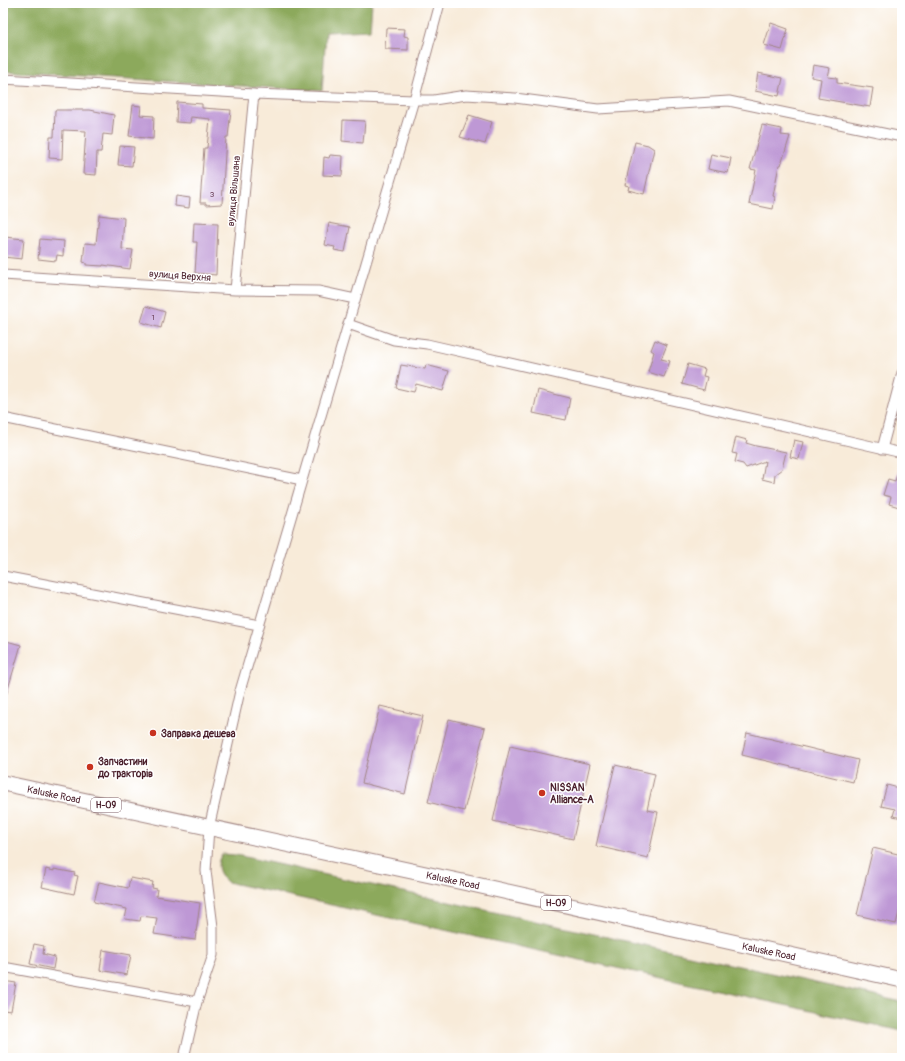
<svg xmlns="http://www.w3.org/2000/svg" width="905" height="1061" viewBox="0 0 905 1061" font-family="Pangolin,sans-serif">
<rect width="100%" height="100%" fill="#fff"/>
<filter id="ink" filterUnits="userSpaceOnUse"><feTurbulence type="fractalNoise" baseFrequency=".025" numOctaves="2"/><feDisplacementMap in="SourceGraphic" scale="8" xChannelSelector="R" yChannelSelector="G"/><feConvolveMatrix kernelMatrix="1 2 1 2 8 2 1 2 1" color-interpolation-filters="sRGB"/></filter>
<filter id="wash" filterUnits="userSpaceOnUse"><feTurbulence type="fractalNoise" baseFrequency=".012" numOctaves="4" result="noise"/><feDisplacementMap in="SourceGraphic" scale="16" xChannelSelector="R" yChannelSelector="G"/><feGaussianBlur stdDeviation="0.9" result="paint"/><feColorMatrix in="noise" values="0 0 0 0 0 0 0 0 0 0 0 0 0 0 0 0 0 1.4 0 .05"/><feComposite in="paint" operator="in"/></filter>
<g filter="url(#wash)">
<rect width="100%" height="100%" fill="#f8ebd9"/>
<path fill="#8ca95c" stroke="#6b6444" d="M 3,3 L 372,3 L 370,30 L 326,32 L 322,91 L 3,71 Z
M 222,854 L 236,855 L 902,1002 L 902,1031 L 227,882 C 218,873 215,865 222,854 Z"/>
<g id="blocks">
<path fill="#be98d5" d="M 771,23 L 788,29 L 782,50 L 764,45 Z
M 386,28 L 405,29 L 404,36 L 408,37 L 408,50 L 385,49 Z
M 813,65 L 830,68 L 828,77 L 837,78 L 837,83 L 873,88 L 870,107 L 818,98 L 821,79 L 811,77 Z
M 758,73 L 783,78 L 779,96 L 755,91 Z
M 177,102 L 202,104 L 202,108 L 231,110 L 228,137 L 226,137 L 222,204 L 206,205 L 206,203 L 200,203 L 204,148 L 207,148 L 210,119 L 191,117 L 190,123 L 176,122 Z
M 133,105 L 141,106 L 140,115 L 154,116 L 153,139 L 129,136 Z
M 55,110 L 90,110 L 114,115 L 112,135 L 103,134 L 101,152 L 97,152 L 96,175 L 83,174 L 86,131 L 63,130 L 62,159 L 49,158 L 50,137 L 54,137 Z
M 469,115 L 492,122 L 485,144 L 460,137 Z
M 343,120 L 365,121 L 363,143 L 342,141 Z
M 762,125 L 782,129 L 781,135 L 790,136 L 781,165 L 779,165 L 773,196 L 775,197 L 773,209 L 749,204 L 756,170 L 750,169 Z
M 635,142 L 648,145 L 654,149 L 644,194 L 628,190 L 629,186 L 625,185 Z
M 120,146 L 134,147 L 132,166 L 118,165 Z
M 711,154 L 731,158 L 728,173 L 708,169 Z
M 330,155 L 343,156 L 342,176 L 323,175 L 324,157 L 329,158 Z
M 176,196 L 190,198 L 189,208 L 175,206 Z
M 99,215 L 124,218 L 122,249 L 133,250 L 130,269 L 103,265 L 103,266 L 86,265 L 86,263 L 83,262 L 85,243 L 96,244 Z
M 194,223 L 218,224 L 216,275 L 195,273 L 197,242 L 193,242 Z
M 329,223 L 350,227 L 345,252 L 334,250 L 335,247 L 325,245 Z
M 5,237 L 24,239 L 22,259 L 3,257 Z
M 40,239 L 64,241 L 63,256 L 57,255 L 56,261 L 38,259 Z
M 146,306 L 165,312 L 161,328 L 141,322 Z
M 655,340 L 667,345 L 661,359 L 670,361 L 664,377 L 648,372 L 654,352 L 651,350 Z
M 688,364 L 705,369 L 703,376 L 707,377 L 704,390 L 682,384 Z
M 401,365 L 425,369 L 426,365 L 449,371 L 443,391 L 416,384 L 414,392 L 396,388 Z
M 538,390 L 570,398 L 566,420 L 533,413 Z
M 736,437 L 747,440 L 746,443 L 756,446 L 786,452 L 782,469 L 775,474 L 774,482 L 762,479 L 765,461 L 746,468 L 743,464 L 735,462 L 737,454 L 732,453 Z
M 794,440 L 803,442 L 799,459 L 790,457 Z
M 900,466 L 902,466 L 902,503 L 899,507 L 889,504 L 891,497 L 883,495 L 888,479 L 895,481 Z
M 3,640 L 21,645 L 5,699 L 3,699 Z
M 380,706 L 423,716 L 405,794 L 362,783 Z
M 449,719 L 485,728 L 464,811 L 428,802 Z
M 747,733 L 858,760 L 853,782 L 742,755 Z
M 510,746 L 590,764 L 573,839 L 493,821 Z
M 615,765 L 655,774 L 647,810 L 658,812 L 648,858 L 596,846 Z
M 887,785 L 902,789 L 902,818 L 893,816 L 895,809 L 881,806 Z
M 873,848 L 902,855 L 902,900 L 896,924 L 857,915 Z
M 46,869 L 54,871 L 54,869 L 75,873 L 74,875 L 78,876 L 74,894 L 42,887 Z
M 130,878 L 153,882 L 152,888 L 157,889 L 156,896 L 200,903 L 195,940 L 154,934 L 157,918 L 141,916 L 140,921 L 125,919 L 127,909 L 94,902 L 99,882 L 128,888 Z
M 34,944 L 44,946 L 43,954 L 55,957 L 53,969 L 30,964 Z
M 103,950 L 131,955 L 127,975 L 100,970 Z
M 3,981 L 16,983 L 11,1011 L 3,1010 Z"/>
</g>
</g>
<g filter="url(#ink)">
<use href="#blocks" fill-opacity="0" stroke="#a18582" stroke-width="1"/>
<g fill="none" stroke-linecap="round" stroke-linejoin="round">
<defs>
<path id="street" d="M 3,79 L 254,94 L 414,100 L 434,100 L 466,95 L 515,98 L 598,109 L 729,101 L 902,137
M 3,275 L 235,290 L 318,291 L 355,299
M 235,290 L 254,94
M 348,324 L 394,340 L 427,344 L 902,453
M 3,418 L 302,480
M 882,449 L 902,373
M 3,576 L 259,625
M 3,967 L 197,1002
M 184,1058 L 197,1002 L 213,955 L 213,927 L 206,871 L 209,828 L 240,691 L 414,100 L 440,3"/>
<path id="primary" d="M 3,783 L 472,884 L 902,980"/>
</defs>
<use href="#street" stroke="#a18582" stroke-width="11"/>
<use href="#primary" stroke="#a18582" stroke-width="17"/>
<use href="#street" stroke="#fff" stroke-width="9"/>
<use href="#primary" stroke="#fff" stroke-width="15"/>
</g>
</g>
<g fill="#c8321e" stroke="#fff" stroke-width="1.5">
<circle cx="153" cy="733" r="4"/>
<circle cx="90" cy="767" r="4"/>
<circle cx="542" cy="793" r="4"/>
</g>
<g text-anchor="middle" stroke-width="3" stroke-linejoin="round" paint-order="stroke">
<g font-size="8" fill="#673d56">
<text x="212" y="197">3</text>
<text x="153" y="320">1</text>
</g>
<g fill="#fff" stroke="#80626b" stroke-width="1">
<rect x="91" y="798" width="30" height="14" rx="3"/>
<rect x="541" y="896" width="30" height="14" rx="3"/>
</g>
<g font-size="9" font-weight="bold" fill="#4a1f2b">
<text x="106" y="808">Н-09</text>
<text x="556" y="906">Н-09</text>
</g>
<g font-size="10" fill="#4a1f2b" stroke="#fff">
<text transform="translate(233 191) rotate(-85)" y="4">вулиця Вільшана</text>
<text transform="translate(180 275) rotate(4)" y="4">вулиця Верхня</text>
<text transform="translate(54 794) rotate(12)" y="4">Kaluske Road</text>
<text transform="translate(453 880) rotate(12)" y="4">Kaluske Road</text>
<text transform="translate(769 951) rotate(12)" y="4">Kaluske Road</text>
</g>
<g font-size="10" font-weight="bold" fill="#4a1f2b" stroke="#fff" text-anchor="start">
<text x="161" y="737">Заправка дешева</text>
<text x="98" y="765">Запчастини<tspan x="98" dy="12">до тракторів</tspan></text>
<text x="550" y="791">NISSAN<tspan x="550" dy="12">Alliance-A</tspan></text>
</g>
</g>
<rect width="905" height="1061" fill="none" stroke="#fff" stroke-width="16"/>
</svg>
